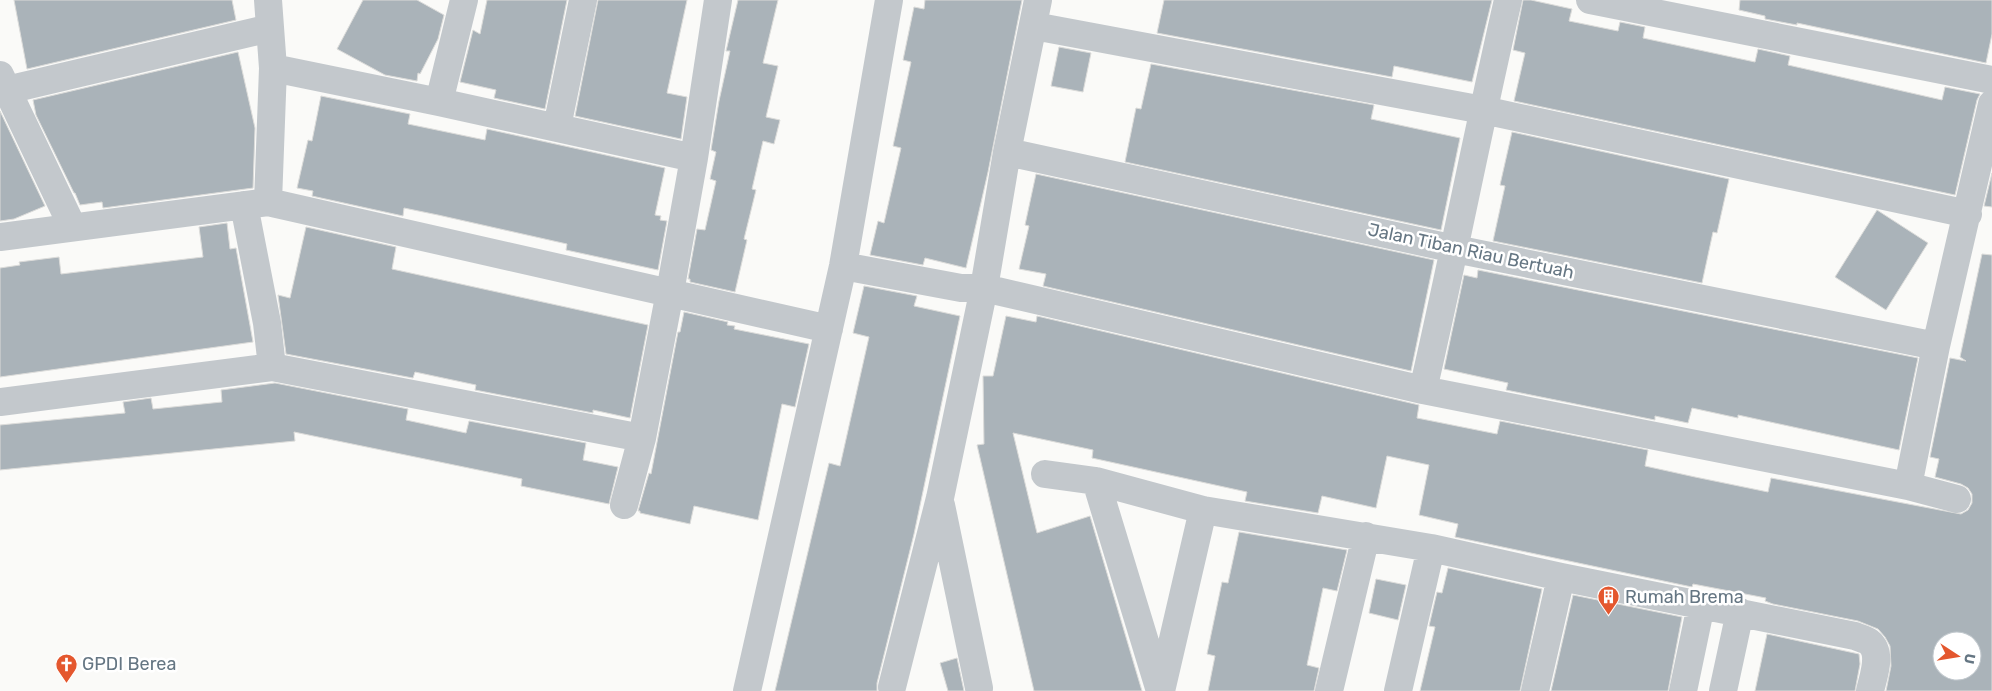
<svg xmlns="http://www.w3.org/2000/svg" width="1992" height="691" viewBox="0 0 1992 691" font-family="Rubik,sans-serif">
<rect width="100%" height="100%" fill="#fafaf8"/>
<path fill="#aab3b9" stroke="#dcdcda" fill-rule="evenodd" d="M 14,0 L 232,0 L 236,20 L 27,69 Z
M 363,0 L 417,0 L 444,15 L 438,39 L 420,74 L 418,73 L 417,81 L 385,75 L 337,49 Z
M 487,0 L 567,0 L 545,109 L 494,98 L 496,90 L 460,82 L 473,30 L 480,34 Z
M 598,0 L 687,0 L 667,93 L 687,97 L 681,139 L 575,116 Z
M 738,0 L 778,0 L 763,63 L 778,66 L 766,117 L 780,120 L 774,144 L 763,141 L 752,189 L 756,190 L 744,239 L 747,240 L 735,292 L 690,282 L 690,279 L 688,279 L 697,229 L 705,230 L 716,181 L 710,179 L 716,152 L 711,150 L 719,101 L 730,51 L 726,51 L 727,47 Z
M 925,0 L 1022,0 L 988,172 L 966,268 L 925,258 L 923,265 L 870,255 L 878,221 L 884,223 L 901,148 L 893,146 L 911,62 L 903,60 L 914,7 L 924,9 Z
M 1164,0 L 1492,0 L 1472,82 L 1394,66 L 1392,77 L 1157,33 Z
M 1523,0 L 1531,0 L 1572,9 L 1569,21 L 1618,31 L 1620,22 L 1645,27 L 1643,38 L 1755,62 L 1758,49 L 1790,56 L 1788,65 L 1942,100 L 1945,87 L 1980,94 L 1977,100 L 1955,195 L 1514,101 L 1525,53 L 1513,50 Z
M 1740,0 L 1992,0 L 1992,34 L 1986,63 L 1797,23 L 1797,25 L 1765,19 L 1765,16 L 1739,10 Z
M 1059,47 L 1091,53 L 1083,92 L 1051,86 Z
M 238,52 L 255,128 L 253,188 L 103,208 L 102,202 L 80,205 L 75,193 L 74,193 L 36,115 L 33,100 Z
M 1151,64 L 1374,105 L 1371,119 L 1460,138 L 1441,230 L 1125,162 L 1136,108 L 1141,109 Z
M 321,96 L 410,114 L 408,124 L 485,140 L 487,129 L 665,168 L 655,215 L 661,216 L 660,220 L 667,221 L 658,270 L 566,250 L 567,244 L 438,215 L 404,208 L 403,216 L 312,196 L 313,191 L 297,188 L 308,140 L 312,141 Z
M 0,111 L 45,206 L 14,219 L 0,221 Z
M 1512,132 L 1729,179 L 1717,233 L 1713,232 L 1702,283 L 1493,241 L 1505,186 L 1500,185 Z
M 1992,173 L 1992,207 L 1984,206 Z
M 1036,174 L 1434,260 L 1411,371 L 1043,286 L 1046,274 L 1019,269 L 1029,226 L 1025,225 Z
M 1877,210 L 1928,243 L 1886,310 L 1835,277 Z
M 227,223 L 230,249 L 236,248 L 253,342 L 0,377 L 0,268 L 20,265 L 19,262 L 59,257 L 61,274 L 203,257 L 199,227 Z
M 306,227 L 396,247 L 392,269 L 648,325 L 630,418 L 593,410 L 593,413 L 475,390 L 476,385 L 415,372 L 413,378 L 286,354 L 278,295 L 290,298 Z
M 1982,254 L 1992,255 L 1992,691 L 1886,691 L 1891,666 L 1890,646 L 1885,637 L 1878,629 L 1858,621 L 1773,604 L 1765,601 L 1766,598 L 1693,584 L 1692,587 L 1455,537 L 1458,524 L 1419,515 L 1429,465 L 1387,456 L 1376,508 L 1322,496 L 1318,513 L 1245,501 L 1247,492 L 1092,458 L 1093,450 L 1013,433 L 1037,533 L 1090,516 L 1142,691 L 1034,691 L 977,445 L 984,444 L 983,376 L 993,376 L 1006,316 L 1036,322 L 1037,316 L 1419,405 L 1417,418 L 1497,434 L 1500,421 L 1648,450 L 1645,466 L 1695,477 L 1768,492 L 1771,478 L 1961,514 L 1968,510 L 1972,503 L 1972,494 L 1968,488 L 1961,484 L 1935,477 L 1939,459 L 1930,457 L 1950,358 L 1966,361 L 1960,357 ZM 1942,641 L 1972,641 L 1972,671 L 1942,671 Z
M 1478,270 L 1918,358 L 1899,450 L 1738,415 L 1738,418 L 1692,408 L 1688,423 L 1655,416 L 1655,420 L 1506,390 L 1508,383 L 1444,369 L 1464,275 L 1477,278 Z
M 864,286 L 917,296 L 914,306 L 960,316 L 914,534 L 877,683 L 877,691 L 775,691 L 829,463 L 840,466 L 869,337 L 853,333 Z
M 684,312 L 728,322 L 727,325 L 735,326 L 734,329 L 809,344 L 795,407 L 782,404 L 758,520 L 694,506 L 690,524 L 640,513 L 640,511 L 638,511 L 649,473 L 651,474 L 678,332 L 680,332 Z
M 275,383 L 408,409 L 406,420 L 466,433 L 469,421 L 586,443 L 583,460 L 618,467 L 609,504 L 521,486 L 522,479 L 294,432 L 295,441 L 0,470 L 0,425 L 125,413 L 123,402 L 151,398 L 153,409 L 222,402 L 221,390 Z
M 1239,532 L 1347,550 L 1337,591 L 1323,588 L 1307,665 L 1319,668 L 1314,691 L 1208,691 L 1215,656 L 1207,654 L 1222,582 L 1228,583 Z
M 1448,568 L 1542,589 L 1520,691 L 1420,691 L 1435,627 L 1429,626 L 1437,592 L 1442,593 Z
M 1376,579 L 1406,585 L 1398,620 L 1369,613 Z
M 1573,595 L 1682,617 L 1668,691 L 1551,691 Z
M 1767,634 L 1859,654 L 1860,664 L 1855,691 L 1755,691 Z
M 957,658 L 964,691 L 948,691 L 940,663 Z"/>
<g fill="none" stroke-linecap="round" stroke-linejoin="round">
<path stroke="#c3c8cc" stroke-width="28" d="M 1590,0 L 1992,80
M 1034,26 L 1483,110 L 1968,214
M 273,68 L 439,102 L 694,158
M 0,75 L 72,226
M 7,90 L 270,28
M 439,102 L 464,0
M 557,127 L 583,0
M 1007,152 L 1455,249 L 1936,346
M 268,202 L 273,68 L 268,0
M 244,205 L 267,323 L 272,367
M 0,237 L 268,202 L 829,329
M 843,266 L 961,288 L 984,288 L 1423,390 L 1908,486 L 1957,499
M 1423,390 C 1453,260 1478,130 1508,0
M 0,402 L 272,367 L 642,438
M 1045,474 L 1096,481 L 1203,510 L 1431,548 L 1561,577 L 1855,636 C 1859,638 1865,639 1869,642 C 1883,653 1873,677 1870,691
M 1096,481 L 1160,691
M 1908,486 L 1936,346 L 1992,104
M 624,505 L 642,438 L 670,292 L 694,158 L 718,0
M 941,505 L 979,688
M 892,687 L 940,498 L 984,288 L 1007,152 L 1038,0
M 747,691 L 843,266 L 889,0
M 1161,691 L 1203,510
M 1329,691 L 1366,536
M 1398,691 L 1431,548
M 1535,691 L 1561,577
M 1683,691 L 1701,605
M 1723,691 L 1740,612"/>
</g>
<defs>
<symbol id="building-pin" viewBox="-11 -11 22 30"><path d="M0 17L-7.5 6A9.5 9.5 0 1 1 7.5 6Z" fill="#e4572e" stroke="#fff"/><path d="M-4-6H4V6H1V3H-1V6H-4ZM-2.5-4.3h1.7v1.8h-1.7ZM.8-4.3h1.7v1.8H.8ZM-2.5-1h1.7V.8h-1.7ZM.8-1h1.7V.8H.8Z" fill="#fff"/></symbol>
<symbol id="church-pin" viewBox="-11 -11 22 30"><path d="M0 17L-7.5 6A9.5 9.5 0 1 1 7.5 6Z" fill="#e4572e" stroke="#fff"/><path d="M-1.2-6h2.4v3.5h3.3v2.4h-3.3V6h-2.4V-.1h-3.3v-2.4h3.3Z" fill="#fff"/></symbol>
</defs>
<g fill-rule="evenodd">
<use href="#building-pin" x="1596" y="584" width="25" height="34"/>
<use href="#church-pin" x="54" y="652" width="25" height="34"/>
</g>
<g text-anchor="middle" stroke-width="5" stroke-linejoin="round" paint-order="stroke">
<g font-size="18" fill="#657683" stroke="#fff">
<text transform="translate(1471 251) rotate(12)" y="6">Jalan Tiban Riau Bertuah</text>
</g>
<g font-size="18" fill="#657683" stroke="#fff" text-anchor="start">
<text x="1625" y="603">Rumah Brema</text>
<text x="82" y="670">GPDI Berea</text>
</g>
</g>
<g transform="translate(1957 656) rotate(102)"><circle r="24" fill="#ffffff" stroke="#c1c8cd"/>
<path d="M0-4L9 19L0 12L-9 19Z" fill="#e4572e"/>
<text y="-8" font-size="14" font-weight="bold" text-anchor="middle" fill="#657683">U</text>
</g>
</svg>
